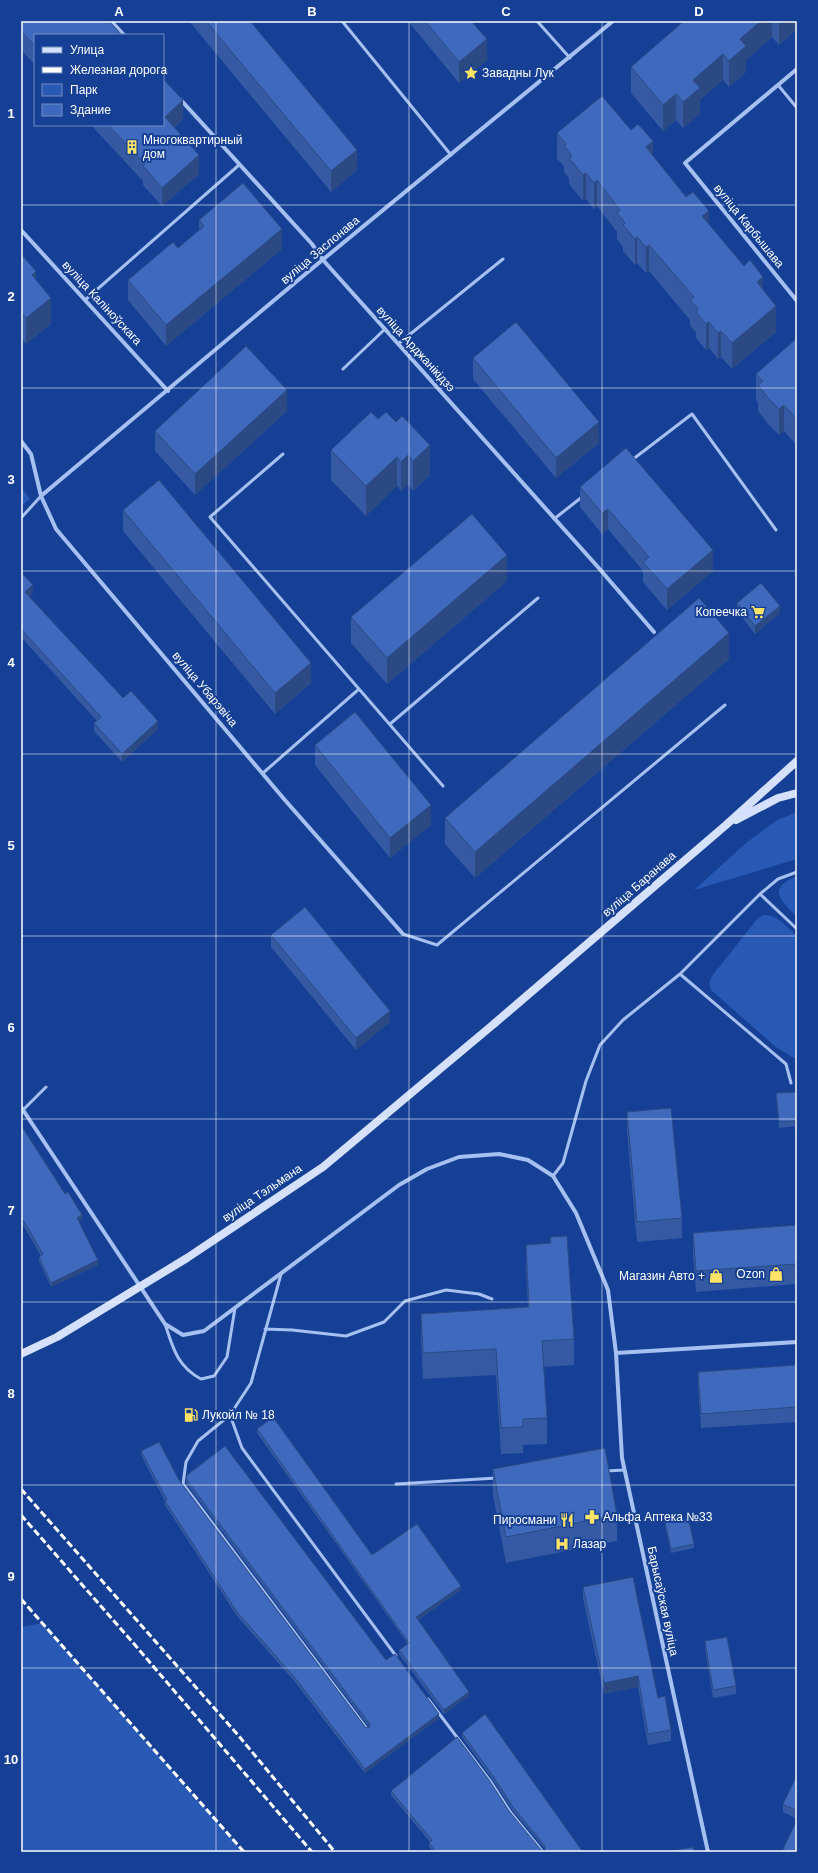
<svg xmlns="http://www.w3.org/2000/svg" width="818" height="1873" viewBox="0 0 818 1873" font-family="Arial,sans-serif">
<rect width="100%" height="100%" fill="#154095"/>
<path fill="#2859b4" d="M 21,487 L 30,499 L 21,506 Z
M 797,812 L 797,859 L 694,890 L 746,843 L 777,820 Z
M 797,876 L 797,917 C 781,900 766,889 797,876 Z
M 764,915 C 778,915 787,927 797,936 L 797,1060 L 776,1047 L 711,990 L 709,983 L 712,976 L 758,918 Z
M 42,1623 L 244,1852 L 21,1852 L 21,1627 Z"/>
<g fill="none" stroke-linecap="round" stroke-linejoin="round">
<path stroke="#a6c0f1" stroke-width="3" d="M 342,21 L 451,155
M 537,21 L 570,58
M 778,85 L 797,108
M 85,300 L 239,165
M 398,344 L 503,259
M 343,369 L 385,329
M 283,454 L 210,517 L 359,689
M 632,460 L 692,414 L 776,530
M 21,518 L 41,496
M 554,519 L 582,497
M 390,724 L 538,598
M 263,773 L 359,689 L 443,786
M 760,894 L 778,879 L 797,872
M 403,934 L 437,945 L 725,705
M 680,974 L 786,1064 L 791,1083
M 23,1110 L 46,1087
M 553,1176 L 563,1163 L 586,1081 L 600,1045 L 623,1020 L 680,974 L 760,894 L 797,929
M 281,1274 L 251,1383 L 230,1415 L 198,1441 L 186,1462 L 183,1484 L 367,1729
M 165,1324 C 173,1348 177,1366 201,1379 L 214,1376 L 227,1357 L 235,1308
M 265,1329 L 292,1330 L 346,1336 L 384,1322 L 405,1301 L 446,1290 L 479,1294 L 492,1299
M 230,1415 L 242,1448 L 396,1656
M 606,1471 L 624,1470
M 396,1484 L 497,1478
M 428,1699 L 491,1782 L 511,1813 L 543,1852"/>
<path stroke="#a6c0f1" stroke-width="4" d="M 111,21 L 124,35
M 797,69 L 685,163 L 797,301
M 180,99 L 312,244 L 323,260 L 597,566 L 654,632
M 21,230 L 168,391
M 21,441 L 31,454 L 41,496 L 56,529 L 284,799 L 403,934
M 41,496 L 309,271 L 613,21
M 21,1107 L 165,1324 L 183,1335 L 204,1331 L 399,1185 L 427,1169 L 459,1157 L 499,1154 L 528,1160 L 553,1176 L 576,1213 L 608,1290 L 616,1353 L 797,1342
M 616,1353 L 622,1458 L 708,1852"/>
<path stroke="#d5e1fc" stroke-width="8" d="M 736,820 L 778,798 L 797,793
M 495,1023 L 726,825 L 797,761"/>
<path stroke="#fff" stroke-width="3" stroke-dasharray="7 3" stroke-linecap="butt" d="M 21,1489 L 238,1735 L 335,1852
M 21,1515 L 135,1645 L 312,1852
M 21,1599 L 244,1852"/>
<path stroke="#d5e1fc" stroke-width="8" d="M 21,1354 L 57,1337 L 187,1258 L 323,1167 L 495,1023"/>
</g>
<path fill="#355aa3" d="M 21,21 L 35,35 L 35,65 L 21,50 Z
M 189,21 L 250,21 L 357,170 L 331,192 Z
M 408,21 L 471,21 L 487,60 L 459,83 Z
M 684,21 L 796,21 L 796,30 L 779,45 L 772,37 L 746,60 L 746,72 L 729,87 L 723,80 L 700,100 L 700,114 L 683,128 L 676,120 L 663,131 L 631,93 L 631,67 Z
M 183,119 L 174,128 L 199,174 L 162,206 L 143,185 L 143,181 L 91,125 L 163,125 Z
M 557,133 L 653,156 L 763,290 L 776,332 L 732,369 L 721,357 L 718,359 L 709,348 L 706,350 L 696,338 L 696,332 L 690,326 L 690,320 L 649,271 L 646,273 L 637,263 L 635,265 L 623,251 L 623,247 L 617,239 L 617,232 L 597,206 L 594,209 L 586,199 L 583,201 L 569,184 L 569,178 L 564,172 L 564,166 L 557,159 Z
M 199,220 L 282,249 L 166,346 L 128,300 L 128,280 L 178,248 L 199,231 Z
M 21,254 L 36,280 L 51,324 L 26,344 L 21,338 Z
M 797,338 L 797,446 L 784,431 L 779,435 L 768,424 L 758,411 L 758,402 L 756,400 L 756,374 Z
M 473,358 L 599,443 L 556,478 L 473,379 Z
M 287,411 L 195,495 L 155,451 L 155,431 Z
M 371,412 L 430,475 L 413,491 L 408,485 L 401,491 L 397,486 L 366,516 L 331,480 L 331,450 Z
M 580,487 L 713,571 L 667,610 L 643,582 L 643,571 L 608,529 L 602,534 L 580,507 Z
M 123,510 L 311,683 L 275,714 L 123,531 Z
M 21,572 L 33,593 L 29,597 L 123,698 L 158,729 L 122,762 L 94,731 L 94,723 L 97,721 L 21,637 Z
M 507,581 L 387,684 L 351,643 L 351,617 Z
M 737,603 L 780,613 L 755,634 L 737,611 Z
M 729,659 L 475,878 L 445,844 L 445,818 Z
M 315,745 L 431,825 L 390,858 L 315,765 Z
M 271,935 L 390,1022 L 356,1050 L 271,947 Z
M 797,1092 L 797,1140 L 796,1140 L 795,1126 L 779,1128 L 776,1093 Z
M 627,1112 L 682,1218 L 682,1238 L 637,1242 L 627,1132 Z
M 21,1125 L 82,1220 L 79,1222 L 98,1265 L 51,1287 L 39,1261 L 39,1257 L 41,1256 L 23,1225 L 21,1226 Z
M 797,1225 L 797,1284 L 696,1292 L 693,1253 L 693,1233 Z
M 550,1237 L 574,1339 L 574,1365 L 543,1367 L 547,1418 L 547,1444 L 523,1445 L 523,1453 L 501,1454 L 496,1375 L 423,1379 L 421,1340 L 421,1314 L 528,1307 L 526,1271 L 526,1245 L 550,1243 Z
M 797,1365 L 797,1422 L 701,1428 L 698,1387 L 698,1372 Z
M 257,1429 L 372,1555 L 461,1590 L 418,1620 L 469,1696 L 444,1714 L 399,1654 L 399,1650 L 408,1644 L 257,1433 Z
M 141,1451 L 179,1480 L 366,1728 L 369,1727 L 186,1483 L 186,1479 L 386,1660 L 439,1718 L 365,1773 L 295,1682 L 237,1616 L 165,1505 L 165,1501 L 141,1455 Z
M 493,1469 L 617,1515 L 617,1541 L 506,1563 L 493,1495 Z
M 665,1522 L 694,1544 L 694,1548 L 671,1553 L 665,1526 Z
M 583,1587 L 658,1698 L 671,1730 L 671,1741 L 648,1745 L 638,1687 L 604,1694 L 583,1598 Z
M 705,1641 L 736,1686 L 736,1694 L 713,1698 L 705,1649 Z
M 462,1733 L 583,1852 L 433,1852 L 429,1847 L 429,1843 L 430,1842 L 391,1795 L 391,1791 L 541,1850 L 545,1851 L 545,1849 L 513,1811 L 493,1780 L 462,1737 Z
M 797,1775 L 797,1819 L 783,1812 L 783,1804 Z
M 783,1849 L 797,1852 L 783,1852 Z"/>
<path fill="#2b4a84" d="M 761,21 L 772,21 L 772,37 L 746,60 L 746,72 L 729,87 L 729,61 L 740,39 Z
M 779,21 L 796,21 L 796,30 L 779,45 Z
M 487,39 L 487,60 L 459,83 L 459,62 Z
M 723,54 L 723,80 L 700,100 L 700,114 L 683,128 L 683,102 L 693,80 Z
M 676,94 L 676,120 L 663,131 L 663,105 Z
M 183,100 L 183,119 L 165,136 L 165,117 Z
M 653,141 L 653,167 L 646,147 Z
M 357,150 L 357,170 L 331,192 L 331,171 Z
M 199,155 L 199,174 L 162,206 L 162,188 Z
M 586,173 L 586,199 L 583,201 L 583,175 Z
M 597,180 L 597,206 L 594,209 L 594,183 Z
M 709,211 L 709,237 L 702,216 Z
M 282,229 L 282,249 L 166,346 L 166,325 Z
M 637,237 L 637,263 L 635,265 L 635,239 Z
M 649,245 L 649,271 L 646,273 L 646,247 Z
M 36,271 L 36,297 L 32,275 Z
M 763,277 L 763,303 L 757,282 Z
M 51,298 L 51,324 L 26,344 L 26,318 Z
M 776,306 L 776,332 L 732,369 L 732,343 Z
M 709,322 L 709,348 L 706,350 L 706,324 Z
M 721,331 L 721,357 L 718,359 L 718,333 Z
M 287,390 L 287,411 L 195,495 L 195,474 Z
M 784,405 L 784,431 L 779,435 L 779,409 Z
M 599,422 L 599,443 L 556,478 L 556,458 Z
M 430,445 L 430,475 L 413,491 L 413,461 Z
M 408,455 L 408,485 L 401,491 L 401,462 Z
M 397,457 L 397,486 L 366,516 L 366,486 Z
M 608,509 L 608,529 L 602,534 L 602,513 Z
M 713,550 L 713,571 L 667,610 L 667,589 Z
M 507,555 L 507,581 L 387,684 L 387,658 Z
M 33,585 L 33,593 L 25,600 L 25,592 Z
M 780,606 L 780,613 L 755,634 L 755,626 Z
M 729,633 L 729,659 L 475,878 L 475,852 Z
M 311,663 L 311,683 L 275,714 L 275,693 Z
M 158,721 L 158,729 L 122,762 L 122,754 Z
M 431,805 L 431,825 L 390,858 L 390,838 Z
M 390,1011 L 390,1022 L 356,1050 L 356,1038 Z
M 82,1215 L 82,1220 L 77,1223 L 77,1218 Z
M 23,1220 L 23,1225 L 21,1226 L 21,1221 Z
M 98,1260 L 98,1265 L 51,1287 L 51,1283 Z
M 461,1586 L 461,1590 L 416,1621 L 416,1617 Z
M 638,1676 L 638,1687 L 604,1694 L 604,1683 Z
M 469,1692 L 469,1696 L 444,1714 L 444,1710 Z
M 439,1714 L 439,1718 L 365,1773 L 365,1769 Z"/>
<path fill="#3e69bd" stroke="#2b4a84" d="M 21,21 L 109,21 L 122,35 L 35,35 L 35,46 L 21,31 Z
M 206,21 L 250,21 L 357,150 L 331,171 Z
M 425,21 L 471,21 L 487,39 L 459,62 Z
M 684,21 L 761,21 L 740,39 L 746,46 L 729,61 L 723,54 L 693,80 L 700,88 L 683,102 L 676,94 L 663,105 L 631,67 Z
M 163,79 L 183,100 L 165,117 L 199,155 L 162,188 L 143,166 L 145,164 L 108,125 L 163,125 Z
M 602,96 L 631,130 L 638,124 L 653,141 L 646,147 L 686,197 L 693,192 L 709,211 L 702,216 L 744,266 L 750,260 L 763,277 L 757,282 L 776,306 L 732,343 L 721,331 L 718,333 L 709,322 L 706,324 L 696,312 L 698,309 L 690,300 L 694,297 L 649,245 L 646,247 L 637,237 L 635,239 L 623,225 L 625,223 L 617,213 L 620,210 L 597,180 L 594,183 L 586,173 L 583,175 L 569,158 L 572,156 L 564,146 L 566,144 L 557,133 Z
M 243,183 L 282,229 L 166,325 L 128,280 L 173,242 L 178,248 L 204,226 L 199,220 Z
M 21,254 L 36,271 L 32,275 L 51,298 L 26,318 L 21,312 Z
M 516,322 L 599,422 L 556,458 L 473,358 Z
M 797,338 L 797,420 L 784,405 L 779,409 L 768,398 L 758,385 L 763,381 L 756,374 Z
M 246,346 L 287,390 L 195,474 L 155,431 Z
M 371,412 L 378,419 L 386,412 L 396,422 L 402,416 L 430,445 L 413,461 L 408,455 L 401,462 L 397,457 L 366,486 L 331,450 Z
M 626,448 L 713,550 L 667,589 L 643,562 L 649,557 L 608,509 L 602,513 L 580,487 Z
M 159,480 L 311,663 L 275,693 L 123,510 Z
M 472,514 L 507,555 L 387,658 L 351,617 Z
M 21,572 L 33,585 L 25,592 L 123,698 L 131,691 L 158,721 L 122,754 L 94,723 L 101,717 L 21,629 Z
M 761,583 L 780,606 L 755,626 L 737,603 Z
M 699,598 L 729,633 L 475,852 L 445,818 Z
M 355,712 L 431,805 L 390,838 L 315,745 Z
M 305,907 L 390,1011 L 356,1038 L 271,935 Z
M 797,1092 L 797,1135 L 796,1135 L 795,1121 L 779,1122 L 776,1093 Z
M 671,1108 L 682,1218 L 637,1222 L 627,1112 Z
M 21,1125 L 65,1194 L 68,1192 L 82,1215 L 77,1218 L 98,1260 L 51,1283 L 39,1257 L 43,1254 L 23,1220 L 21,1221 Z
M 797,1225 L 797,1264 L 696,1271 L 693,1233 Z
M 567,1236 L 574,1339 L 542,1341 L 547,1418 L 523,1419 L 523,1427 L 501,1428 L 496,1349 L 423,1353 L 421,1314 L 529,1307 L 526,1245 L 551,1243 L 550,1237 Z
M 797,1365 L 797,1407 L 701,1414 L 698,1372 Z
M 273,1417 L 372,1555 L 417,1524 L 461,1586 L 416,1617 L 469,1692 L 444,1710 L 399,1650 L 409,1643 L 257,1429 Z
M 159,1442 L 179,1480 L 366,1728 L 370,1727 L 369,1723 L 186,1479 L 187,1475 L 225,1446 L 386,1660 L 395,1654 L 439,1714 L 365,1769 L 295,1678 L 237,1612 L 165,1501 L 167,1500 L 141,1451 Z
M 605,1448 L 617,1515 L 506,1537 L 493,1469 Z
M 688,1517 L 694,1544 L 671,1549 L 665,1522 Z
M 633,1577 L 658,1698 L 665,1696 L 671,1730 L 648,1734 L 638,1676 L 604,1683 L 583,1587 Z
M 727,1637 L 736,1686 L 713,1690 L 705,1641 Z
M 485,1714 L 583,1852 L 436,1852 L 429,1843 L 432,1840 L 391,1791 L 457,1737 L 489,1780 L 509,1811 L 541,1850 L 545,1851 L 545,1846 L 513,1807 L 493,1776 L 462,1733 Z
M 797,1775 L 797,1811 L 783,1804 Z
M 797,1820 L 797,1852 L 789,1852 L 783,1849 Z
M 693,1847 L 694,1852 L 666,1852 Z"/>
<path fill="none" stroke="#fff" stroke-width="1" stroke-opacity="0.55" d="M 216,21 L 216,1852M 409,21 L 409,1852M 602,21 L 602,1852M 21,205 L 797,205M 21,388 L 797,388M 21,571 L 797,571M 21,754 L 797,754M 21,936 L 797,936M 21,1119 L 797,1119M 21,1302 L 797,1302M 21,1485 L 797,1485M 21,1668 L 797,1668"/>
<defs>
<symbol id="sight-bare" viewBox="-9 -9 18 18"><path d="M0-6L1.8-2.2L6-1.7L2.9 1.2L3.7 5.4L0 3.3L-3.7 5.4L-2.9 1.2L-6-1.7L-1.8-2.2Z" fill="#ffe366" stroke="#154095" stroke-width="2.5" paint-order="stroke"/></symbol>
<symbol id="building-bare" viewBox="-9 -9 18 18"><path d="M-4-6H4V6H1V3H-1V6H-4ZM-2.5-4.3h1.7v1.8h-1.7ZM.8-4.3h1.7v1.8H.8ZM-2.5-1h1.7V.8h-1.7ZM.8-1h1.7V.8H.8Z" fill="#ffe366" stroke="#154095" stroke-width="2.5" paint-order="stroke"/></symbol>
<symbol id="supermarket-bare" viewBox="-9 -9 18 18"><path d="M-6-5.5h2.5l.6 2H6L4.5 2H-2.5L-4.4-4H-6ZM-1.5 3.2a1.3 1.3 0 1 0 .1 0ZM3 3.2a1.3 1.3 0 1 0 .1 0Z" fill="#ffe366" stroke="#154095" stroke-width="2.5" paint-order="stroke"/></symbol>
<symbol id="shop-bare" viewBox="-9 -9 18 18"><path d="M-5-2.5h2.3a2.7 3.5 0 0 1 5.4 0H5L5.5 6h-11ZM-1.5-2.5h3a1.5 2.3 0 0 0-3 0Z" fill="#ffe366" stroke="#154095" stroke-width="2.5" paint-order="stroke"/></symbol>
<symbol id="fuel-bare" viewBox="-9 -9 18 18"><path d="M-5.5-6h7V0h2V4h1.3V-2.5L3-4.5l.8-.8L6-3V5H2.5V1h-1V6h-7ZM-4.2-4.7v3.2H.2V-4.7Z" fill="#ffe366" stroke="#154095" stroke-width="2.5" paint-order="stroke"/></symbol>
<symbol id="pharmacy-bare" viewBox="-9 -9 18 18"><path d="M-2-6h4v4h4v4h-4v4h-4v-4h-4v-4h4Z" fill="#ffe366" stroke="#154095" stroke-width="2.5" paint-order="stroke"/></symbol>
<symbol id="restaurant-bare" viewBox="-9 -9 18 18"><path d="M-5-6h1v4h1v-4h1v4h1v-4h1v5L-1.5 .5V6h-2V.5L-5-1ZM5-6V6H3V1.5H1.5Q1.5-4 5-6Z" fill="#ffe366" stroke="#154095" stroke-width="2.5" paint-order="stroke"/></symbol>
<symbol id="hospital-bare" viewBox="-9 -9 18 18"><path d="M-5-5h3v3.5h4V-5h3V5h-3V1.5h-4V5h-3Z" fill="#ffe366" stroke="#154095" stroke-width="2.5" paint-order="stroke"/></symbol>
</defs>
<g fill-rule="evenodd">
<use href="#sight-bare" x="461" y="63" width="20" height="20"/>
<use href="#building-bare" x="122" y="137" width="20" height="20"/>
<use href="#supermarket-bare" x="748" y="602" width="20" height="20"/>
<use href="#shop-bare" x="766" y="1264" width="20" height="20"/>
<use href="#shop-bare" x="706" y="1266" width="20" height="20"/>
<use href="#fuel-bare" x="181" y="1405" width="20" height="20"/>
<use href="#pharmacy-bare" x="582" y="1507" width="20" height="20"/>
<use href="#restaurant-bare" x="557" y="1510" width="20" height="20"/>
<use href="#hospital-bare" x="552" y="1534" width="20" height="20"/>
</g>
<g text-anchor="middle" stroke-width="4" stroke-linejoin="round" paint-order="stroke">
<g font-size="12" fill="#fff" stroke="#154095" text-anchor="start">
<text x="482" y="77">Завадны Лук</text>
<text x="143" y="144">Многоквартирный<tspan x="143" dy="14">дом</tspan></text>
<text x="747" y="616" text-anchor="end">Копеечка</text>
<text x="765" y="1278" text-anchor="end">Ozon</text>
<text x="705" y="1280" text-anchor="end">Магазин Авто +</text>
<text x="202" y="1419">Лукойл № 18</text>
<text x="603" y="1521">Альфа Аптека №33</text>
<text x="556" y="1524" text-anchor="end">Пиросмани</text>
<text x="573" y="1548">Лазар</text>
</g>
<g font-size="12" fill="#fff" stroke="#154095">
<text transform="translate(749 226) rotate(51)" y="4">вуліца Карбышава</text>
<text transform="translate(320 250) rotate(-40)" y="4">вуліца Заслонава</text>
<text transform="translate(102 303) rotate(47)" y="4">вуліца Каліноўскага</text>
<text transform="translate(416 349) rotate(48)" y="4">вуліца Арджанікідзэ</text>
<text transform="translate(205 689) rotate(50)" y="4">вуліца Убарэвіча</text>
<text transform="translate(639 884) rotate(-41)" y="4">вуліца Баранава</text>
<text transform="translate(262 1193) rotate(-34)" y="4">вуліца Тэльмана</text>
<text transform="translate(663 1601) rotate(78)" y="4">Барысаўская вуліца</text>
</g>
</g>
<rect width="818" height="1873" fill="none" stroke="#154095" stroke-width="44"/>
<rect x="34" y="34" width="130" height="92" fill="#154095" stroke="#738cbf"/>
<rect x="42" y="47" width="20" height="6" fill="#d5e1fc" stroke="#738cbf"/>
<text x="70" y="54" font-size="12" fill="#ffffff">Улица</text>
<rect x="42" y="67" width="20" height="6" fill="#ffffff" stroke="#738cbf"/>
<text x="70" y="74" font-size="12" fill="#ffffff">Железная дорога</text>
<rect x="42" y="84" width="20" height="12" fill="#2859b4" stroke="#738cbf"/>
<text x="70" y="94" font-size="12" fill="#ffffff">Парк</text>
<rect x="42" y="104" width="20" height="12" fill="#3e69bd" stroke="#738cbf"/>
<text x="70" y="114" font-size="12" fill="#ffffff">Здание</text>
<rect x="22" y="22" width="774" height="1829" fill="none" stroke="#fff" stroke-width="1.5"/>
<g font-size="13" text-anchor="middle" font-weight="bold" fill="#fff">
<text x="119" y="16">A</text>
<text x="312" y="16">B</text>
<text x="506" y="16">C</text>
<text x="699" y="16">D</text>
<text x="11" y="118">1</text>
<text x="11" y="301">2</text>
<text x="11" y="484">3</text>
<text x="11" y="667">4</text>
<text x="11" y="850">5</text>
<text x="11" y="1032">6</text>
<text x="11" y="1215">7</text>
<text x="11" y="1398">8</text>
<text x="11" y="1581">9</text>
<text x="11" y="1764">10</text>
</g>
</svg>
